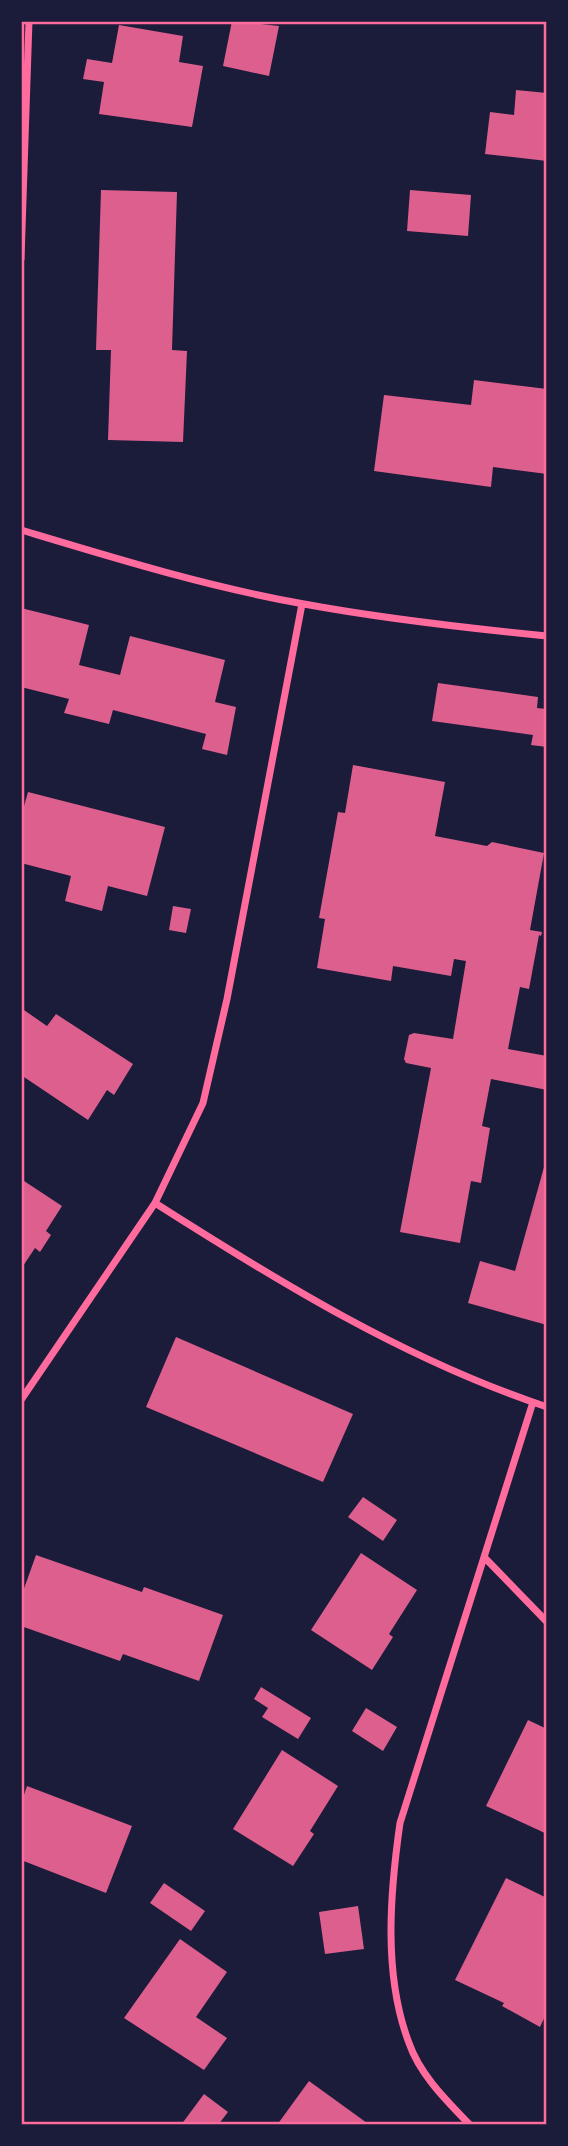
<svg xmlns="http://www.w3.org/2000/svg" width="568" height="2146" viewBox="0 0 568 2146" font-family="Inter,sans-serif">
<rect width="100%" height="100%" fill="#1b1b3a"/>
<path fill="#dd5f8e" d="M 232,21 L 279,26 L 269,76 L 223,66 Z
M 119,25 L 183,36 L 179,62 L 203,66 L 192,127 L 99,114 L 104,82 L 83,79 L 87,59 L 112,63 Z
M 516,90 L 547,93 L 547,161 L 485,154 L 490,112 L 514,115 Z
M 101,190 L 177,192 L 172,350 L 187,351 L 183,442 L 108,440 L 111,350 L 96,350 Z
M 410,190 L 471,195 L 468,236 L 407,231 Z
M 474,380 L 547,389 L 547,474 L 493,467 L 491,487 L 374,471 L 384,395 L 471,405 Z
M 21,608 L 89,625 L 79,665 L 120,675 L 130,636 L 225,660 L 215,702 L 236,707 L 227,755 L 202,749 L 206,734 L 113,710 L 109,724 L 64,713 L 69,699 L 21,687 Z
M 438,683 L 538,697 L 537,708 L 547,709 L 547,747 L 531,745 L 533,735 L 432,721 Z
M 353,765 L 445,782 L 435,836 L 487,846 L 492,842 L 544,853 L 530,930 L 542,932 L 541,936 L 539,935 L 529,989 L 520,987 L 508,1049 L 547,1056 L 547,1090 L 491,1079 L 482,1126 L 490,1128 L 481,1183 L 471,1181 L 460,1243 L 400,1232 L 431,1068 L 406,1063 L 404,1059 L 409,1035 L 414,1033 L 453,1039 L 466,961 L 454,959 L 451,976 L 393,966 L 391,981 L 317,968 L 325,919 L 319,918 L 338,812 L 345,813 Z
M 28,792 L 165,827 L 147,896 L 108,886 L 102,911 L 65,901 L 71,876 L 21,863 L 21,817 Z
M 173,906 L 191,909 L 186,933 L 169,930 Z
M 21,1008 L 47,1026 L 56,1014 L 133,1064 L 114,1095 L 107,1090 L 88,1120 L 21,1075 Z
M 546,1160 L 547,1160 L 547,1325 L 468,1303 L 480,1261 L 515,1271 Z
M 21,1179 L 62,1206 L 46,1231 L 51,1235 L 40,1252 L 35,1248 L 21,1269 Z
M 176,1337 L 353,1414 L 323,1482 L 146,1407 Z
M 363,1497 L 397,1520 L 383,1541 L 348,1517 Z
M 361,1553 L 417,1590 L 389,1634 L 393,1637 L 372,1670 L 311,1630 Z
M 36,1555 L 142,1592 L 144,1587 L 223,1615 L 199,1681 L 123,1654 L 120,1661 L 21,1626 L 21,1597 Z
M 261,1687 L 311,1718 L 298,1739 L 262,1717 L 268,1708 L 254,1699 Z
M 366,1708 L 397,1727 L 383,1751 L 352,1731 Z
M 528,1720 L 547,1729 L 547,1834 L 486,1806 Z
M 282,1750 L 338,1786 L 310,1831 L 314,1834 L 293,1866 L 233,1829 Z
M 27,1786 L 132,1826 L 106,1893 L 21,1860 L 21,1793 L 24,1795 Z
M 506,1878 L 547,1898 L 547,2012 L 540,2027 L 502,2006 L 504,2003 L 455,1980 Z
M 164,1883 L 205,1911 L 191,1931 L 150,1903 Z
M 358,1906 L 364,1949 L 325,1954 L 319,1912 Z
M 180,1939 L 227,1972 L 196,2017 L 227,2038 L 204,2070 L 124,2018 Z
M 309,2081 L 367,2123 L 366,2125 L 277,2125 Z
M 204,2094 L 228,2112 L 218,2125 L 181,2125 Z"/>
<g fill="none" stroke-linecap="round" stroke-linejoin="round">
<path stroke="#ff6b9d" stroke-width="7" d="M 21,259 L 29,21
M 21,530 C 114,558 208,587 304,604 C 385,619 466,628 547,636
M 155,1203 C 279,1282 406,1360 547,1407
M 21,1400 L 155,1203 L 203,1103 L 227,999 L 302,604
M 485,1558 L 547,1622
M 470,2125 C 447,2101 420,2075 409,2043 C 383,1975 390,1893 400,1823 L 533,1402"/>
</g>
<rect width="568" height="2146" fill="none" stroke="#1b1b3a" stroke-width="46"/>
<rect x="23" y="23" width="522" height="2100" fill="none" stroke="#ff6b9d" stroke-width="2.5"/>
</svg>
